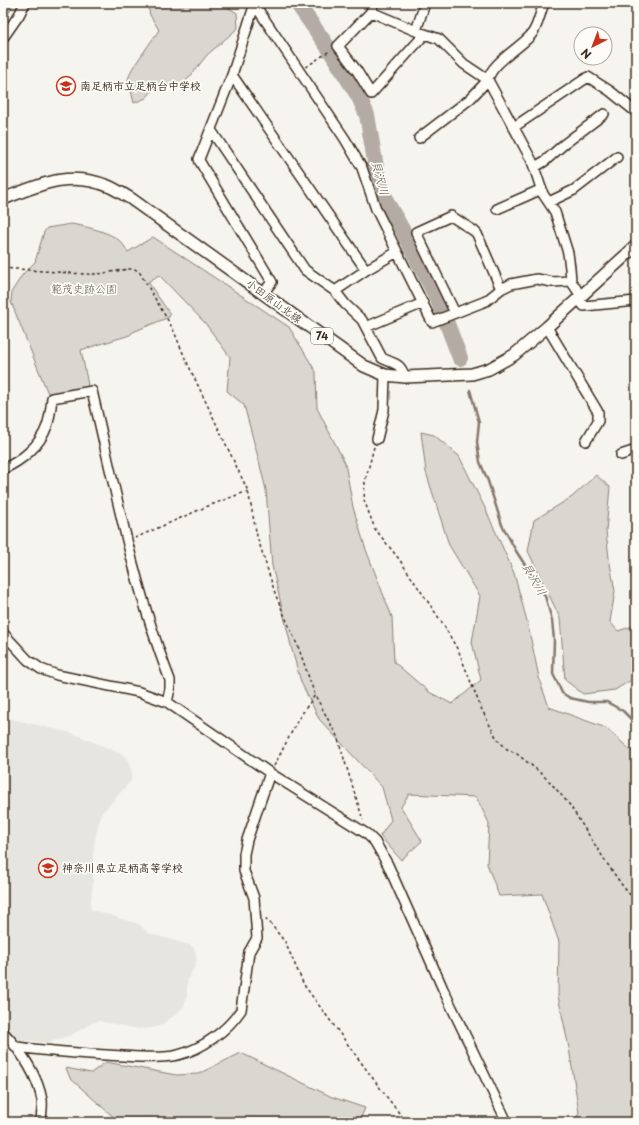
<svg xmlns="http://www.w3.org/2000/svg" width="639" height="1125" viewBox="0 0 639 1125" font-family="'Playpen Sans','Klee One',sans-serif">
<rect width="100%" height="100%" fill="#f5f4ee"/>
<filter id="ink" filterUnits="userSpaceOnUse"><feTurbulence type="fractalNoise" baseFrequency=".025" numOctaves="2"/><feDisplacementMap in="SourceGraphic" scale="8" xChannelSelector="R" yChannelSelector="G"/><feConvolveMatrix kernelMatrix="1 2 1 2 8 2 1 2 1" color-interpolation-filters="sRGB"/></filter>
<g filter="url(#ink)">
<path fill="#e7e5df" d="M 3,717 L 72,733 L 122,754 L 127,759 L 132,773 L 131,781 L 101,814 L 95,839 L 93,855 L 93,881 L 90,909 L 139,924 L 148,933 L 190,945 L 194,948 L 197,958 L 195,966 L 188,979 L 187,985 L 187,996 L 184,1006 L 175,1015 L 161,1025 L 152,1028 L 138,1029 L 99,1021 L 94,1022 L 71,1035 L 47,1043 L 31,1041 L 19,1042 L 3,1025 Z"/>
<path fill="#dad6d0" stroke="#8a8077" d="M 3,3 L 14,3 L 3,23 Z
M 147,3 L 221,3 L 237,13 L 238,28 L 207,55 L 189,78 L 178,88 L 158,84 L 146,98 L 134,103 L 128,79 L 132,69 L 159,30 L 150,15 Z
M 71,224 C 84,226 105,231 116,238 C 121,241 125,247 128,252 L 153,237 L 289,327 L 316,372 L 317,408 L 345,463 L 353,507 L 365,547 L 392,617 L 394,662 L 429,692 L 452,704 L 481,680 L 472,642 L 480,596 L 449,545 L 426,472 L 421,432 L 434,435 L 459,456 L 485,508 L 514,573 L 527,621 L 540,682 L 549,707 L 606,728 L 636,755 L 636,1122 L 574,1122 L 579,1113 L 569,1048 L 558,996 L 559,942 L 542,894 L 499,896 L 487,864 L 489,823 L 476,797 L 409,794 L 401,807 L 422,841 L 401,860 L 380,836 L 391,820 L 382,787 L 319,719 L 301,682 L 292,650 L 272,566 L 266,490 L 259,461 L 244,405 L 227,391 L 230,357 L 205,323 L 159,275 L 148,282 L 170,314 L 169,317 L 133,332 L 130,335 L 81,350 L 88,385 L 85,389 L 49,396 L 11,302 L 12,291 L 23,274 L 35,262 L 44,232 L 47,228 Z
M 596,475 L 610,487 L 606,531 L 609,558 L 615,591 L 610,622 L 618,631 L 636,625 L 636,677 L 615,690 L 583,694 L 565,680 L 560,618 L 528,551 L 534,520 L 572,497 Z
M 241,1053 L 332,1097 L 365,1108 L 359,1122 L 119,1122 L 70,1078 L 66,1068 L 91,1073 L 106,1062 L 176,1075 L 198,1074 Z"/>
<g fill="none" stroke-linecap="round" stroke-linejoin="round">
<path stroke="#84786e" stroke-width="2.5" d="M 470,390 L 479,422 L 477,442 L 480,462 L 488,481 L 502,525 L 516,551 L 545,596 L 552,620 L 554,640 L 553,674 L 558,684 L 562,693 L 570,698 L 588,702 L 607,702 L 623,711 L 636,724"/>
<path stroke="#b4aca4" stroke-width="16" d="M 297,3 L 330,50 L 359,97 L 367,115 L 377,173 L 387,203 L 403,231 L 438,300 L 460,358"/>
<defs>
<path id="minor" d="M 255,3 L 232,75 L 199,159 L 200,162 L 272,282 L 263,293
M 373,3 L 371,12 L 338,46 L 357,71 L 371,94 L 424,35
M 544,3 C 540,13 538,27 531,35 C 520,48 491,63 488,80 L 532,161 L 543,194 L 555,212 L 568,253 L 570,268 L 571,281 L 581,296
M 255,5 L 345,139 L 362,168 L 376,209 L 432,322 L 486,301 L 501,289 L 511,284 L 537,279 L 552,282 L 571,281
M 371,12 L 416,31 L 425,3
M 416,31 L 439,39 L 464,64 L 488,80 L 470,99 L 419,138
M 3,38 L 19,15 L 25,3
M 232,75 L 366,270
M 514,127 L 588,77 L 610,91 L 636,112
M 211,130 L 305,270 L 335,291 L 345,304 L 362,320 L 382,358 C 395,365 399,361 405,377
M 535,167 L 545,161 L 563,145 L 604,114
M 549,202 L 574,190 L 617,157
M 497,209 L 542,189
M 335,291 L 366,270 L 397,252
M 578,299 L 584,306 L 636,301
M 455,313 L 416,232 L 451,216 L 474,231 L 477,234 L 501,289
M 366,327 L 423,303
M 547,327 L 598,412 L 598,421 L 586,441
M 377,439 L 384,410 L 385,375
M 621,455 L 636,450
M 3,469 C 21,461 40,446 47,426 C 50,418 51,407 52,398 L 92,391 C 115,488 134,587 170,680 L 170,689 L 167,702
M 3,633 L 28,660 L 41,669 L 57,675 L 139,692 L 167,702 L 270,773 L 367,834 L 375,842 L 388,865 L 443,989 L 507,1122
M 3,1032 C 21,1051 37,1073 42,1100 C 43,1107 41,1115 41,1122
M 17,1047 C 53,1052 88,1054 123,1056 C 139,1057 163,1059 178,1055 C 202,1049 227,1031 241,1010 L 249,952 L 257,938 L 254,898 L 244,871 L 244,854 L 247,840 L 270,773"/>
<path id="major" d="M 3,199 C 39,185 68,170 108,186 C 115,189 123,194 130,198 L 364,366 L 385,375 L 405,377 L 472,374 L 489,369 L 514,355 L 547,327 L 636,246"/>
</defs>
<use href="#minor" stroke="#3b2a1e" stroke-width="12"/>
<use href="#major" stroke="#3b2a1e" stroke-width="14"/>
<path stroke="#3b2a1e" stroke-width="1.5" stroke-dasharray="3 3" stroke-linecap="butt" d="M 306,67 L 331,50
M 3,268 L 83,274 L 99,274 L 128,269 L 135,269 L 140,273 L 173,329 L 185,358 L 248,491 L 257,536 L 276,596 L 299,649 L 315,695 L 337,736 L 363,820
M 374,447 L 365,482 L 364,500 L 375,529 L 399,559 L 443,624 L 459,652 L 481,708 L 497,739 L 507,749 L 517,754 L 536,769 L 549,781 L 569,804 L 606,862 L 622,885 L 636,902
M 135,538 L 208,506 L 248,491
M 274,766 L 299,718 L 315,695
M 265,919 L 270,923 L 285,942 L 304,985 L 383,1092 L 406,1122
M 636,966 L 635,972 L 636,979"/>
<use href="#minor" stroke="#fdfcf7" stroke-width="9"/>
<use href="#major" stroke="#fdfcf7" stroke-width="11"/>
</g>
</g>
<defs>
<symbol id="school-ring" viewBox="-11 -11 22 22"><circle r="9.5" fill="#fdfcf7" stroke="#c8321e" stroke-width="1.5"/><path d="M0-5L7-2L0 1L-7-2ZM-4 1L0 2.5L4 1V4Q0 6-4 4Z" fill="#c8321e"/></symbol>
</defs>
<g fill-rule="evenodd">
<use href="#school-ring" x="55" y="75" width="22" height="22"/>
<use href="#school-ring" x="37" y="857" width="22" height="22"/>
</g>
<g text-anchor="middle" stroke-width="3.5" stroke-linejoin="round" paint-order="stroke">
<rect fill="#fdfcf7" stroke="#75695f" stroke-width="1" x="311" y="328" width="22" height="16" rx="3"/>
<g font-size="10" font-weight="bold" fill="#3b2a1e">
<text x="322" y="340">74</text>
</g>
<g font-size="11" font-weight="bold" fill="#3b2a1e" stroke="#fdfcf7" text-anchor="start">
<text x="80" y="90">南足柄市立足柄台中学校</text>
<text x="62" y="872">神奈川県立足柄高等学校</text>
</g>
<g font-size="11" fill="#63554a" stroke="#fdfcf7">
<text x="84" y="293">範茂史跡公園</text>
</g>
<g font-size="11" fill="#3b2a1e" stroke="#fdfcf7">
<text transform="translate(274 301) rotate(36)" y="4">小田原山北線</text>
</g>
<g font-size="12" font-style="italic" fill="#65584d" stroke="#fdfcf7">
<text transform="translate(380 178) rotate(75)" y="4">貝沢川</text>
<text transform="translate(534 579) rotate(60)" y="4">貝沢川</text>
</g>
</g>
<rect width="639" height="1125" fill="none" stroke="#fdfcf7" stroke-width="16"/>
<rect x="8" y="8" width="623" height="1109" fill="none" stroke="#3b2a1e" stroke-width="1.5" filter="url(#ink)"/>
<g transform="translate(593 46) rotate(222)"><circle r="19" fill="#fdfcf7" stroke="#afa8a0"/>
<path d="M0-3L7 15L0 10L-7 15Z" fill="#c8321e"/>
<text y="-6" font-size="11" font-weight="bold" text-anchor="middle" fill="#3b2a1e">N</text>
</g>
</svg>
